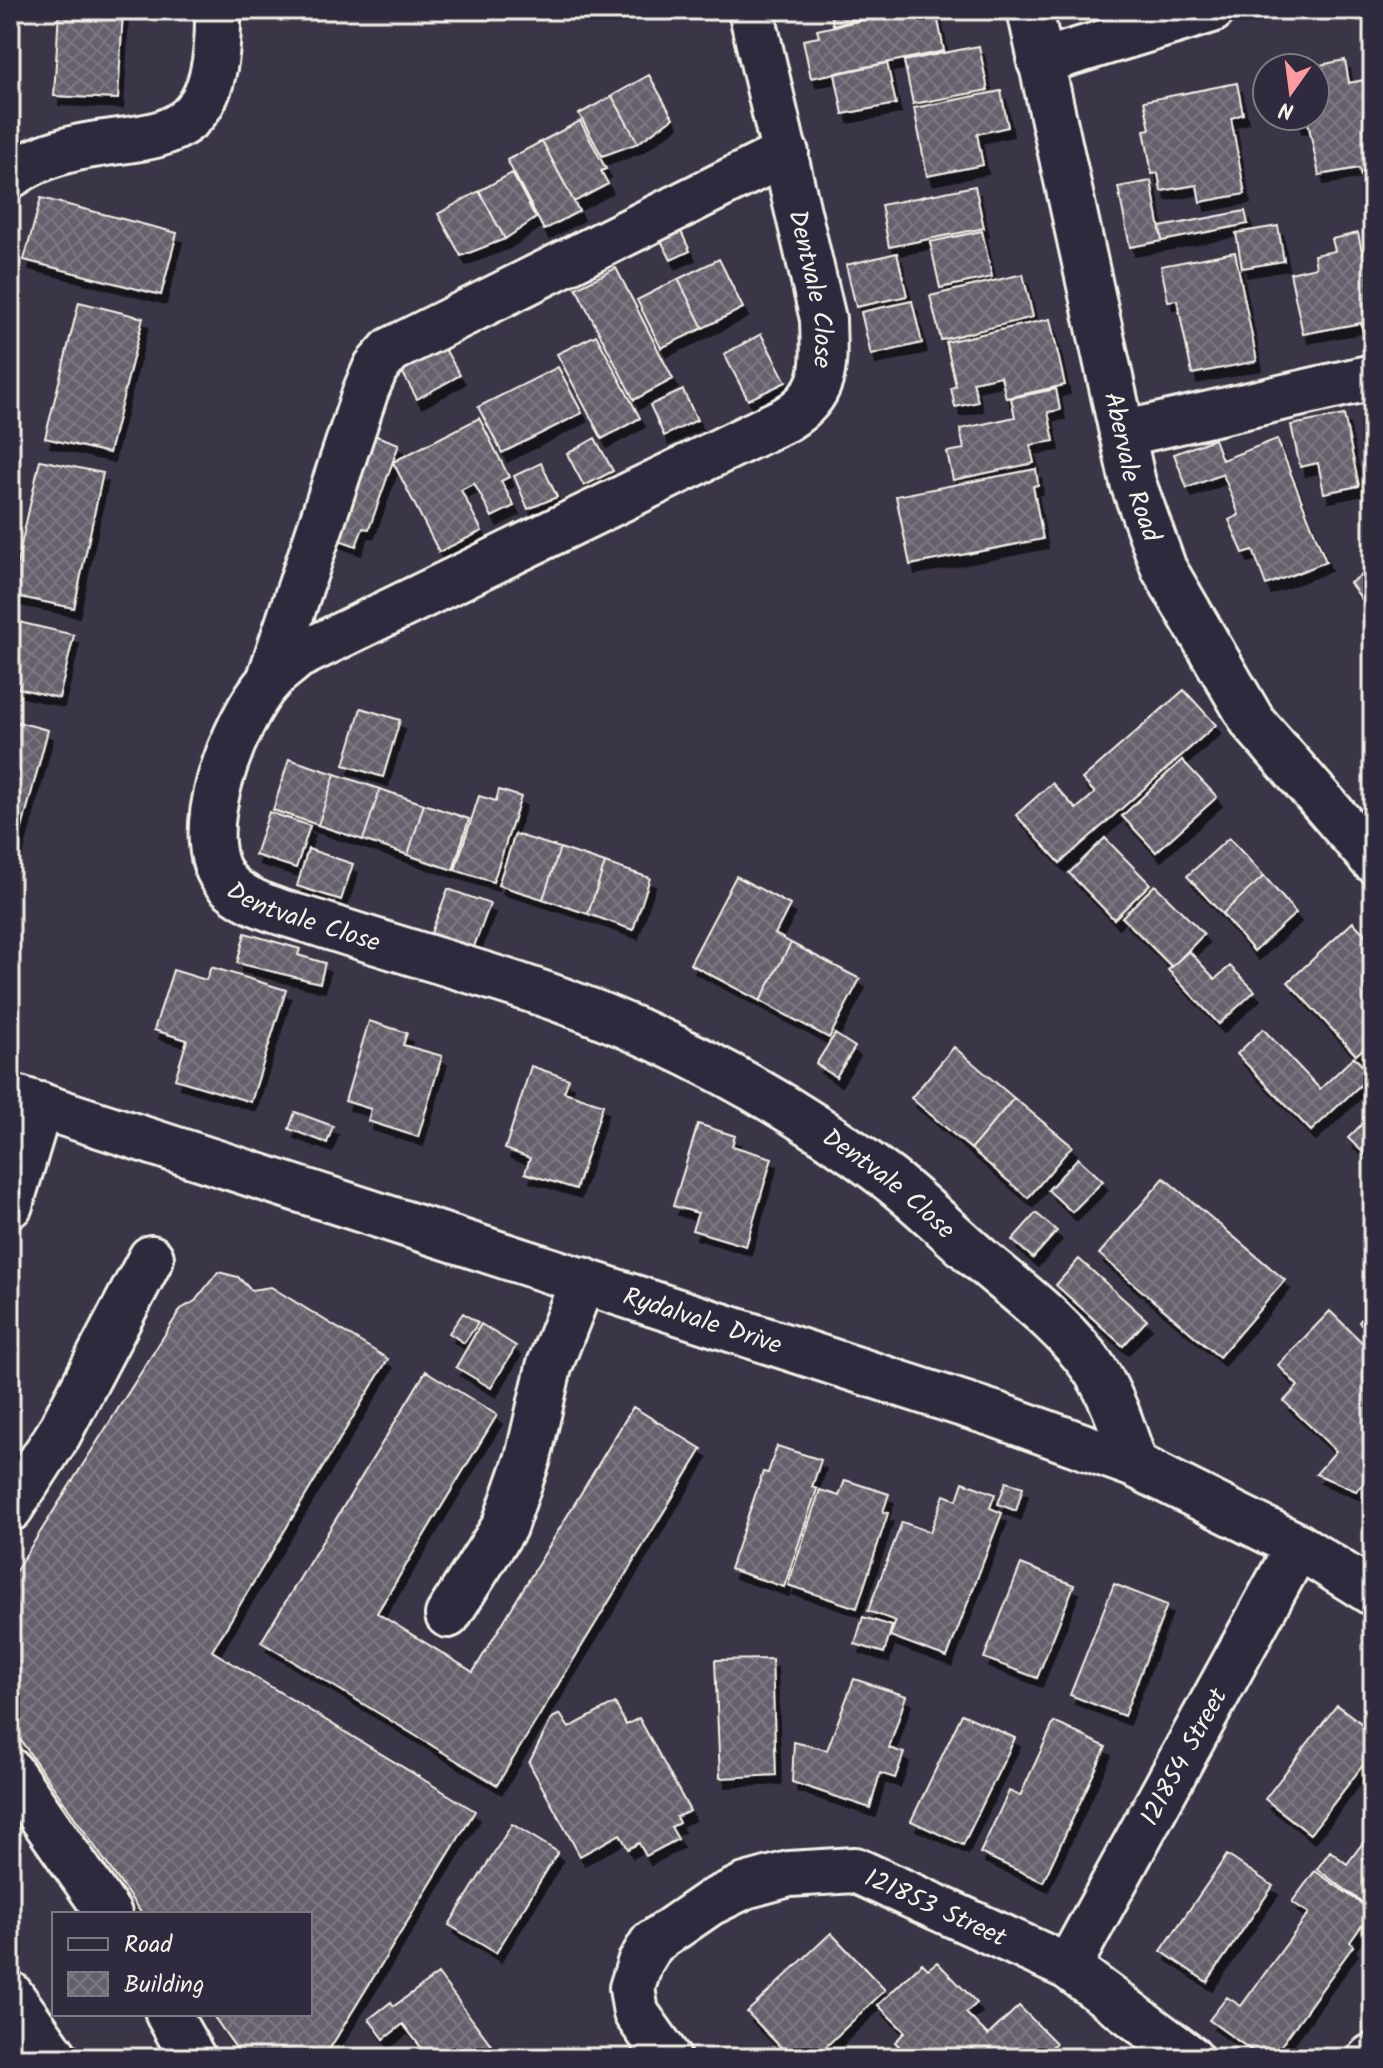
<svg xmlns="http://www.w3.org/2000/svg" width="1383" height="2068" viewBox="0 0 1383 2068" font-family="Kalam,sans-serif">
<defs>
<pattern id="building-cross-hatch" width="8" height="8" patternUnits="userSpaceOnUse" patternTransform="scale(2)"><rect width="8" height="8" fill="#65616c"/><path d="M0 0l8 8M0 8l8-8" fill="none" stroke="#7c7881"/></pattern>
<filter id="shadow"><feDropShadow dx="5" dy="9" stdDeviation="0" flood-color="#0009"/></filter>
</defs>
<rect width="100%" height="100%" fill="#3b3647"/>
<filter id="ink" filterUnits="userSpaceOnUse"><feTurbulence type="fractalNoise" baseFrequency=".0125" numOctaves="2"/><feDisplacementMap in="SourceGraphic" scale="16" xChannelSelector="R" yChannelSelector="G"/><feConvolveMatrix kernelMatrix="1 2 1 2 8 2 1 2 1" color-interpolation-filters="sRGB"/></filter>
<g filter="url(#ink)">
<path fill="url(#building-cross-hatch)" stroke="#f4f1e8" stroke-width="2" filter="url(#shadow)" d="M 59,10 L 123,10 L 118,99 L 54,96 Z
M 830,10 L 862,10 L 864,18 L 833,25 Z
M 863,10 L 909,10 L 865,19 Z
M 909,10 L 936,10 L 944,51 L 811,78 L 803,40 L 819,37 L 817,30 Z
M 979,46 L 988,90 L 913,104 L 904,61 Z
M 1345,60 L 1349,83 L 1373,78 L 1373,183 L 1363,185 L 1359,168 L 1319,175 L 1308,122 L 1297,125 L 1295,116 L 1315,116 L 1315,68 L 1305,68 Z
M 887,63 L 896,104 L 843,114 L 835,74 Z
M 649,75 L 673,118 L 638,143 L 612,96 Z
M 1237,83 L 1243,114 L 1231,118 L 1245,194 L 1200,202 L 1197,185 L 1161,191 L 1158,173 L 1152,174 L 1144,130 L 1150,129 L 1144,101 Z
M 1001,91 L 1008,127 L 977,134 L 983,165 L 927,176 L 914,108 Z
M 612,96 L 638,143 L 602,156 L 579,114 Z
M 580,121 L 606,169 L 601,171 L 608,184 L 574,202 L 542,141 Z
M 542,141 L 579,211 L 544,230 L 507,160 Z
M 512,173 L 536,218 L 505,239 L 479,191 Z
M 1151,181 L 1162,241 L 1130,247 L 1118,187 Z
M 975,186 L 984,228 L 889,247 L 881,205 Z
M 479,191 L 505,239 L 461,256 L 438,214 Z
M 41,198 L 177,233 L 161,295 L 24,260 Z
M 1245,211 L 1248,224 L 1162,241 L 1160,227 Z
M 1278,226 L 1284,261 L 1242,268 L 1236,233 Z
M 679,227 L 690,251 L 671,260 L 659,237 Z
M 982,231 L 992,277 L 940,288 L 930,242 Z
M 1358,233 L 1362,252 L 1373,250 L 1373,330 L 1363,332 L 1361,323 L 1303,334 L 1290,273 L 1316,267 L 1314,255 L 1335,251 L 1332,239 Z
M 1235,252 L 1257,361 L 1192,374 L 1177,300 L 1168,301 L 1161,266 Z
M 897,253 L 907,296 L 856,307 L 846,265 Z
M 719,259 L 743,308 L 703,328 L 678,279 Z
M 616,268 L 673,379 L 634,400 L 576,288 Z
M 1023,274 L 1033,317 L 941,340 L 930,296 Z
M 678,279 L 703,328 L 661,348 L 637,300 Z
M 912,301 L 922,343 L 871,355 L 861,312 Z
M 79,302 L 143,318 L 109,453 L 45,438 Z
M 1050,319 L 1065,385 L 1006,398 L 1001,376 L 973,382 L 978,402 L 955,407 L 951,388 L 956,386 L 946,342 Z
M 761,334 L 786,382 L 748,400 L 724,354 Z
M 596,335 L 640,418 L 602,439 L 557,354 Z
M 442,344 L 460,375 L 417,399 L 400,368 Z
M 558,367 L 582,413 L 502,453 L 478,407 Z
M 1056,389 L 1060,410 L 1048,412 L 1054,441 L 1030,445 L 1034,463 L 953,480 L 947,452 L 964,449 L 960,429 L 1015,417 L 1011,398 Z
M 683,390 L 697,420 L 664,436 L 650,405 Z
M 1344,415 L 1359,486 L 1324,493 L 1318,463 L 1300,467 L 1291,425 Z
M 479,418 L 509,477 L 501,481 L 514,506 L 492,517 L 474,483 L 461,490 L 482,531 L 439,552 L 393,462 Z
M 371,434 L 399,444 L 369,529 L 363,528 L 356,546 L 334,538 Z
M 595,438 L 613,471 L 584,486 L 567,454 Z
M 1214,439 L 1222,460 L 1277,439 L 1326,562 L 1266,585 L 1253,550 L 1243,553 L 1229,520 L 1239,515 L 1223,474 L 1187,488 L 1174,454 Z
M 40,460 L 103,473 L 74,608 L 10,595 Z
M 541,463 L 557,497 L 528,509 L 514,476 Z
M 1036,469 L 1038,485 L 1033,486 L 1043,539 L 910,565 L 896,496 Z
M 1373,567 L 1373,615 L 1350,583 Z
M 10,620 L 74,635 L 59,698 L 10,686 Z
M 1184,690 L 1216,725 L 1060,863 L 1016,815 L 1052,783 L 1076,809 L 1095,793 L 1082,779 Z
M 361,708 L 400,720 L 383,777 L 344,765 Z
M 10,720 L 48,730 L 13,862 L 10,861 Z
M 289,759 L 335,774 L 318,825 L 273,810 Z
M 1182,760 L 1217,797 L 1156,852 L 1122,816 Z
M 335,774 L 380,789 L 363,840 L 318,825 Z
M 380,789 L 424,804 L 408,855 L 363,840 Z
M 499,790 L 521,797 L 493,882 L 455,870 L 479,796 L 496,801 Z
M 424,804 L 469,819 L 453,870 L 408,855 Z
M 269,812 L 310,826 L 296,868 L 255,855 Z
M 515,834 L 560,848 L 543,899 L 498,885 Z
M 1105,838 L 1150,884 L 1114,919 L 1069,873 Z
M 1229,838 L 1264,876 L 1222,914 L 1187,876 Z
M 560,848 L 605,863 L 588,914 L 543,899 Z
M 308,849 L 353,864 L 341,900 L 297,886 Z
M 605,863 L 650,878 L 633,930 L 588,914 Z
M 736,876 L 790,905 L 775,934 L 791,943 L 760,1001 L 690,964 Z
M 1264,876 L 1296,913 L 1254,951 L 1222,914 Z
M 1155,885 L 1204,934 L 1172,967 L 1122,917 Z
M 448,889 L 490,904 L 473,949 L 431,933 Z
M 1353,922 L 1373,943 L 1373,1040 L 1356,1055 L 1288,982 Z
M 245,933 L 300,949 L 298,955 L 325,963 L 320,983 L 237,963 Z
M 791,943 L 860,979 L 829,1038 L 760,1001 Z
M 1189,951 L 1215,979 L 1230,966 L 1255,991 L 1219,1024 L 1168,970 Z
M 211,967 L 286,990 L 251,1102 L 175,1079 L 187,1040 L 154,1030 L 173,970 L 206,980 Z
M 369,1021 L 407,1033 L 403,1045 L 442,1056 L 418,1137 L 368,1121 L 371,1109 L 345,1101 Z
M 1263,1029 L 1320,1089 L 1354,1057 L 1371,1075 L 1311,1131 L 1237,1054 Z
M 835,1034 L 855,1047 L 836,1077 L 816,1064 Z
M 954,1047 L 1014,1098 L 971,1149 L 911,1098 Z
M 531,1066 L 569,1079 L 564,1092 L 603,1105 L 576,1189 L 525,1173 L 530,1158 L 505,1149 Z
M 1014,1098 L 1072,1146 L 1028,1198 L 971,1149 Z
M 295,1112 L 333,1126 L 327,1143 L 289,1129 Z
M 1373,1113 L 1373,1162 L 1348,1138 Z
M 698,1124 L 735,1136 L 732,1146 L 772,1158 L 746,1246 L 692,1230 L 698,1213 L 673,1206 Z
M 1078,1158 L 1103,1181 L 1072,1212 L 1048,1190 Z
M 1164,1178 L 1285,1280 L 1219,1357 L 1099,1254 Z
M 1036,1213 L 1057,1231 L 1033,1258 L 1012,1240 Z
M 1079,1259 L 1147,1320 L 1123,1346 L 1056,1285 Z
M 218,1272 L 238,1277 L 251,1290 L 271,1287 L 388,1359 L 212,1651 L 475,1811 L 324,2058 L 243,2058 L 212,2014 L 310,2014 L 310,1914 L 142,1914 L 10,1725 L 10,1580 L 181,1309 L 195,1301 Z
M 1373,1304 L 1373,1334 L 1359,1322 Z
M 1330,1311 L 1373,1353 L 1373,1474 L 1356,1491 L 1316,1474 L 1336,1451 L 1284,1401 L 1298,1386 L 1278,1365 Z
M 463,1313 L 478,1323 L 464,1343 L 449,1333 Z
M 481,1324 L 516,1346 L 491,1388 L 456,1367 Z
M 426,1371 L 497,1415 L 377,1613 L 473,1672 L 633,1407 L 702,1449 L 497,1785 L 261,1642 Z
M 777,1446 L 821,1460 L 812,1487 L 817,1489 L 784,1587 L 730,1569 L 763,1472 L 768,1473 Z
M 845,1480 L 889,1494 L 883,1512 L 888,1513 L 857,1608 L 788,1585 L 820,1490 L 839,1496 Z
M 963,1482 L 995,1494 L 990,1508 L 1002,1513 L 947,1657 L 890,1636 L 896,1621 L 868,1611 L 902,1522 L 930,1532 L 944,1495 L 957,1500 Z
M 1006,1482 L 1023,1487 L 1016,1511 L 998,1504 Z
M 1021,1564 L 1074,1585 L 1037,1678 L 984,1658 Z
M 1114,1584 L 1167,1605 L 1124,1716 L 1070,1695 Z
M 863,1617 L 892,1626 L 884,1653 L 855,1644 Z
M 772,1659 L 776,1775 L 720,1778 L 715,1660 Z
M 854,1679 L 906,1696 L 889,1748 L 904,1753 L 895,1778 L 880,1773 L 870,1808 L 792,1782 L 794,1742 L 827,1750 Z
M 615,1703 L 626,1725 L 639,1718 L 690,1811 L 676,1817 L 679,1823 L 671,1827 L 678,1839 L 646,1856 L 639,1843 L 628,1849 L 620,1834 L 580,1856 L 529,1763 L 552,1718 L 560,1714 L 569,1728 Z
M 1337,1705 L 1373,1732 L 1373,1752 L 1310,1834 L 1265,1799 Z
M 962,1714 L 1015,1738 L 963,1845 L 911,1821 Z
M 1054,1722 L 1106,1747 L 1043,1882 L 980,1853 L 1009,1791 L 1020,1796 Z
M 512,1824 L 558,1852 L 496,1953 L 449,1925 Z
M 1373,1829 L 1373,1910 L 1317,1869 L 1330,1851 L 1347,1864 Z
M 1227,1855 L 1273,1886 L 1207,1982 L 1161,1951 Z
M 1315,1871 L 1372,1911 L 1350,1942 L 1353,1946 L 1272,2058 L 1262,2058 L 1209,2020 L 1227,1997 L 1241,2006 L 1309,1913 L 1292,1902 Z
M 831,1933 L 885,1990 L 814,2058 L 791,2058 L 747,2012 Z
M 937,1962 L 977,2003 L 966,2013 L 988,2035 L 1019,2006 L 1056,2043 L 1041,2058 L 910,2058 L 895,2042 L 905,2032 L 878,2005 L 922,1963 L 928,1969 Z
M 438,1974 L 501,2058 L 429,2058 L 403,2024 L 384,2039 L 369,2019 L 391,2002 L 394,2006 Z"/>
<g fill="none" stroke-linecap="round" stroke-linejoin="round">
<defs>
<g id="minor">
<path id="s1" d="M 751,10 L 823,319 C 824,364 829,393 786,419 L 296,657 C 288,665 278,671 270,680 C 235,718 183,846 231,887 C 253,907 292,915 320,924 C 385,945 451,964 517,985 C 651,1028 776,1093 888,1178 C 920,1203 950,1233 981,1260 C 1020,1293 1067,1328 1095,1370 C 1114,1399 1124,1433 1135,1465"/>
<path id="s2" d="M 1030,10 L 1133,483 L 1164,569 L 1253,722 L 1373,860"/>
<path d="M 1040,62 L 1212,10"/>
<path d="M 10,176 C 112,105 221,194 218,10"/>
<path d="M 1122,434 L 1373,377"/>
<path d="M 269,681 L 366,390 L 376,367 L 391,350 L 786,153"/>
<path id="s3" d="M 10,1096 L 997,1415 L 1135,1465 L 1298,1546 L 1373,1593"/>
<path d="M 10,1205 L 40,1105"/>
<path d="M 10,1509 L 58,1435 L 151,1258"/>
<path d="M 448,1615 L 504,1527 L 528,1458 L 549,1367 L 583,1280"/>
<path d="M 10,1771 L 109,1914"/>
<path id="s4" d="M 1068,1967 L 1298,1546"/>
<path d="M 10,1994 L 56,2058"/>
<path d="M 168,2014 L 193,2058"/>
<path id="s5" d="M 668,2058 L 636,2013 L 632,1988 L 640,1963 L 652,1943 L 710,1903 L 745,1886 L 789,1874 L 855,1870 L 1068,1967 L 1190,2058"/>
<path d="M 1370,2058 L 1373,2056"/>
</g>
</defs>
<use href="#minor" stroke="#f4f1e8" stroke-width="50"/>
<use href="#minor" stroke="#2f2a3d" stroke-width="44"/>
</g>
</g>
<g text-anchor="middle" stroke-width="6" stroke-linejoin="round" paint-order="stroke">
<g font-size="26" fill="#f4f1e8" stroke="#2f2a3d">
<text dy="9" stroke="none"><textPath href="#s1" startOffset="286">Dentvale Close</textPath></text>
<text dy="9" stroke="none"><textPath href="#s2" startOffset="468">Abervale Road</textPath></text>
<text dy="9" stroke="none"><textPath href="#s1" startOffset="1316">Dentvale Close</textPath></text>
<text dy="9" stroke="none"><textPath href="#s1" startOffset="1964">Dentvale Close</textPath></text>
<text dy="9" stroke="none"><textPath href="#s3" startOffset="728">Rydalvale Drive</textPath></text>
<text dy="9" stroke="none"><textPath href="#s4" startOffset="240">121854 Street</textPath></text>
<text dy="9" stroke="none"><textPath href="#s5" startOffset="440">121853 Street</textPath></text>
</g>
</g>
<rect width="1383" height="2068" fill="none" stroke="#2f2a3d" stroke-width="40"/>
<rect x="20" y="20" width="1343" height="2028" fill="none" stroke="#f4f1e8" stroke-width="3" filter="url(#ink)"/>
<rect x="52" y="1912" width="260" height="104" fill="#2f2a3d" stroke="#7e7a81" stroke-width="2"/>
<rect x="68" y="1938" width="40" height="12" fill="#2f2a3d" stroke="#7e7a81" stroke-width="2"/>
<text x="124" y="1952" font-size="24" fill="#f4f1e8">Road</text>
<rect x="68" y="1972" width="40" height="24" fill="url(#building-cross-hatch)" stroke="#7e7a81" stroke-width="2"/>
<text x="124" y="1992" font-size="24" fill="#f4f1e8">Building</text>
<g transform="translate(1291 92) rotate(194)"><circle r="38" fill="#2f2a3d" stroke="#7e7a81" stroke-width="2"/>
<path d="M0-6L14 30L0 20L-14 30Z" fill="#ff9aa2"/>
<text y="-12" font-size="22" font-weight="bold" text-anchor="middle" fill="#f4f1e8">N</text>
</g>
</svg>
